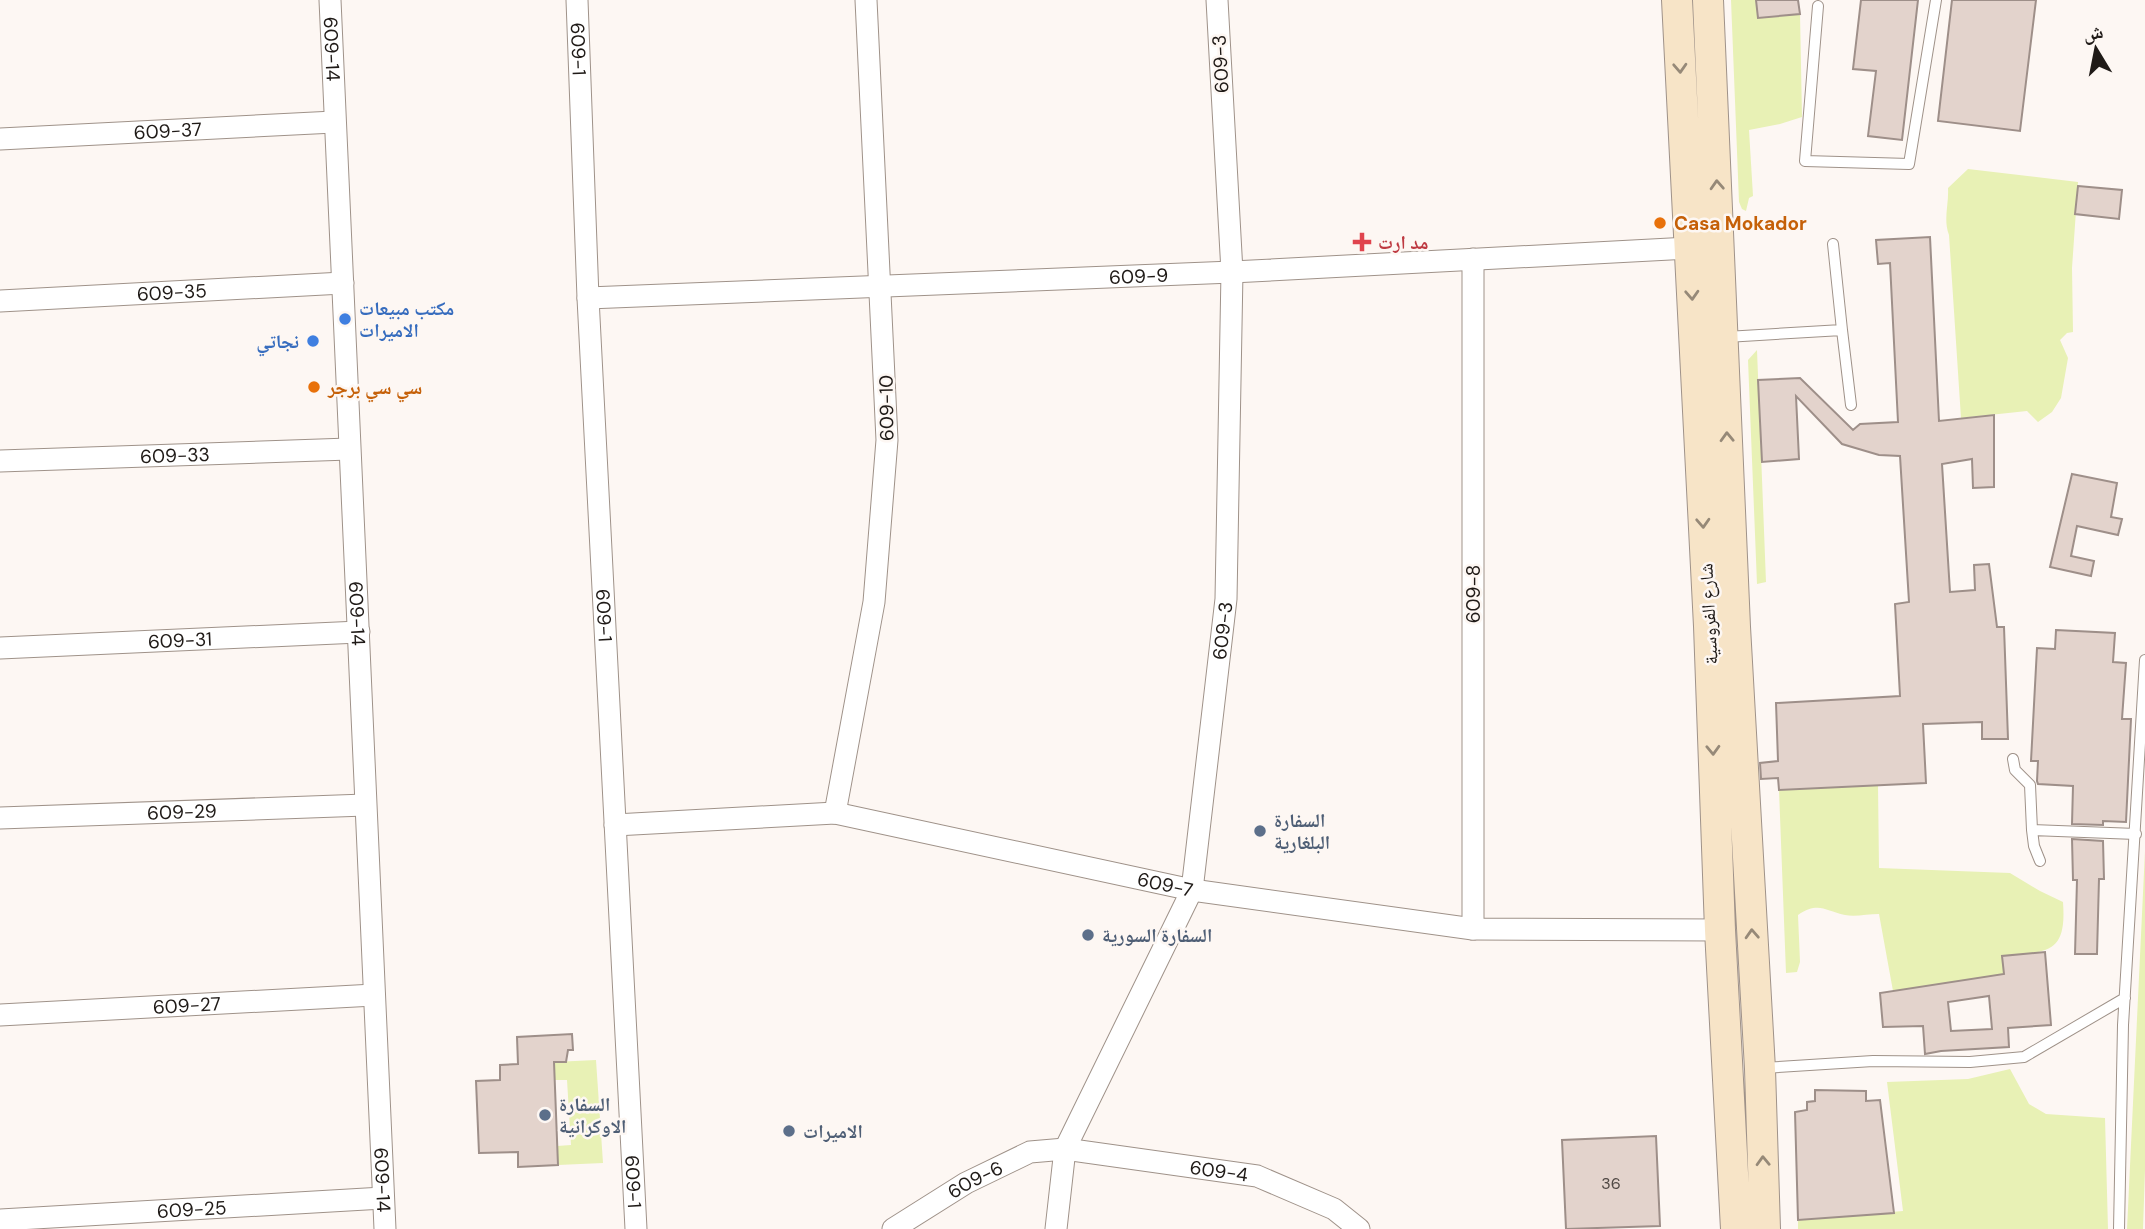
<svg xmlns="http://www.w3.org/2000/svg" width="2145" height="1229" viewBox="0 0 2145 1229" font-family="'DM Sans','Noto Naskh Arabic',sans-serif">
<rect width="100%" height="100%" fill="#fdf7f3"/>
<path fill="#e8f1b5" d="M 1731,0 L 1756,0 L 1758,18 L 1800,14 L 1802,117 L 1780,124 L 1749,130 L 1753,196 L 1749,198 L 1746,211 L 1742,209 L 1739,202 Z
M 1968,169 L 2078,182 L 2072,268 L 2073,332 L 2067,333 L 2060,340 L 2068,358 L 2061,398 L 2052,412 L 2038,422 L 2027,411 L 1961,418 L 1949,235 C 1943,219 1949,205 1948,188 Z
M 1757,350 L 1766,582 L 1757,584 L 1748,360 Z
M 1878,785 L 1879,868 L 2010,873 L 2040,891 L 2063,902 C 2067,955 2047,952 2002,956 L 2004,974 L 1893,991 L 1879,914 C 1868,914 1855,917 1845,915 C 1825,911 1819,901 1798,915 L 1800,962 L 1797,972 L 1786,973 L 1779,790 Z
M 2145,851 L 2145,1170 L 2143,1229 L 2127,1229 Z
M 596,1060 L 603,1163 L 558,1165 L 557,1146 L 571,1145 L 567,1080 L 555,1080 L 554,1062 Z
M 2010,1069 L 2029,1104 L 2046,1114 L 2105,1118 L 2108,1229 L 1798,1229 L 1798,1220 L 1903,1211 L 1887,1082 L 1968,1079 Z"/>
<path fill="#e3d3cc" stroke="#9e8f89" stroke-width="2" fill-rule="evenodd" d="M 1756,0 L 1798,0 L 1800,14 L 1758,18 Z
M 1861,0 L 1918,0 L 1902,140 L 1868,136 L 1876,71 L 1853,69 Z
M 1952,0 L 2036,0 L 2020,131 L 1938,121 Z
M 2078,186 L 2122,190 L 2119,219 L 2075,214 Z
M 1930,237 L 1939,421 L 1994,415 L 1994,487 L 1973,488 L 1972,459 L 1942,464 L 1950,592 L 1975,590 L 1974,565 L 1989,564 L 1997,627 L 2004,627 L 2008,739 L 1982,739 L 1982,722 L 1923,724 L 1926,783 L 1779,790 L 1778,778 L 1761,779 L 1760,763 L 1778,761 L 1776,703 L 1900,696 L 1895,604 L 1909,602 L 1900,456 L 1879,455 L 1842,444 L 1796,396 L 1799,459 L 1762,462 L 1758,380 L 1800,378 L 1853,430 L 1860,424 L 1898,422 L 1890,263 L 1878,264 L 1876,240 Z
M 2072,474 L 2117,483 L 2111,517 L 2122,519 L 2118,535 L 2077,526 L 2071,556 L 2094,561 L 2091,576 L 2050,567 Z
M 2056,630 L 2115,633 L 2113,662 L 2126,663 L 2122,719 L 2131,719 L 2126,822 L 2103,821 L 2103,825 L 2072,824 L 2073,786 L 2038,784 L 2037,781 L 2038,761 L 2031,761 L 2037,648 L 2055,649 Z
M 2072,839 L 2103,841 L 2104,879 L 2099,879 L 2097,954 L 2075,954 L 2077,880 L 2073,880 Z
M 2045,952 L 2051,1025 L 2008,1028 L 2009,1047 L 1941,1051 L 1925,1054 L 1923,1026 L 1883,1027 L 1880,993 L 2004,974 L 2002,956 ZM 1989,996 L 1992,1029 L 1951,1031 L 1948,1002 Z
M 572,1034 L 573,1050 L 568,1050 L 566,1062 L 554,1062 L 558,1165 L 518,1167 L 518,1152 L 479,1153 L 476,1081 L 500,1080 L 500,1065 L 518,1064 L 517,1037 Z
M 1815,1090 L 1866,1091 L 1866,1101 L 1880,1100 L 1894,1213 L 1798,1220 L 1795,1112 L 1807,1110 L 1807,1102 L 1815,1101 Z
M 1656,1136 L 1660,1226 L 1566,1229 L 1562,1140 Z"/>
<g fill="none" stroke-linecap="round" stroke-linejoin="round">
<defs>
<path id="lane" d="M 1818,6 L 1805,161 L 1909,164 L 1936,0
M 1842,330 L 1851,405
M 1726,337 L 1842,330 L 1833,244
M 2013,759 L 2015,770 L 2030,785 L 2032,830 L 2136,834
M 2032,830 L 2034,846 L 2040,861
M 1763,1068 L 1873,1061 L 1970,1062 L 2024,1057 L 2125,998
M 2119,1229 L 2123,1025 L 2145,660"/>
<g id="street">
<path id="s1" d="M 330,0 L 385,1229"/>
<path id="s2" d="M 577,0 L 588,298 L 636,1229"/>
<path id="s3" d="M 0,139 L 334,122"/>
<path id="s4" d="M 588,298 L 1232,272 L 1689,248"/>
<path id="s5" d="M 0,301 L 343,283"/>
<path id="s6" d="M 0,461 L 349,449"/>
<path id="s7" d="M 0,648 L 359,632"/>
<path d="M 835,813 L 874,602 L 887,440 L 866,0"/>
<path id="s8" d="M 0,818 L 365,805"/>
<path id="s9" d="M 615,825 L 835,813 L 1192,890 L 1473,929 L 1720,930"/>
<path d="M 1473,929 L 1473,259"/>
<path id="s10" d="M 0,1015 L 374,995"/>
<path id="s11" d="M 0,1220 L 383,1198"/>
<path id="s12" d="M 893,1229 L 966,1183 L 1030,1152 L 1065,1149 L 1257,1176 L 1334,1209 L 1359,1229"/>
<path id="s13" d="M 1056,1229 L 1065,1149 L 1192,890 L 1226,599 L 1232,272 L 1217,0"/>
</g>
<path id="secondary" d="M 1677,0 L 1709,626 L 1720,930 L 1736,1229
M 1708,0 L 1735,627 L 1760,1069 L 1765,1229"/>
</defs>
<use href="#lane" stroke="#9f9289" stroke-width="12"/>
<use href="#street" stroke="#9f9289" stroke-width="23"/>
<use href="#secondary" stroke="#9f9289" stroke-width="32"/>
<use href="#lane" stroke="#fff" stroke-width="10"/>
<use href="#street" stroke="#fff" stroke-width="21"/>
<use href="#secondary" stroke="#f7e4c7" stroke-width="30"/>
</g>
<defs><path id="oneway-chevron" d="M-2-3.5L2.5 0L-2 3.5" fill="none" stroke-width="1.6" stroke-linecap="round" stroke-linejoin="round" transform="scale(1.75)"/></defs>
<g stroke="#968978">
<use href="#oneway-chevron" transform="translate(1680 68) rotate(87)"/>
<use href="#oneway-chevron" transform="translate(1717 185) rotate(-93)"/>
<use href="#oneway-chevron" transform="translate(1692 295) rotate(87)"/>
<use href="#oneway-chevron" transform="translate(1727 437) rotate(-92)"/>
<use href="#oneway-chevron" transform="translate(1703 523) rotate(87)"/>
<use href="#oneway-chevron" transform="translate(1713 750) rotate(88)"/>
<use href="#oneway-chevron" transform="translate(1752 934) rotate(-93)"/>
<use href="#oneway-chevron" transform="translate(1763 1161) rotate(-92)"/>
</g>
<g fill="#e8710a" stroke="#fdf7f3" stroke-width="2.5">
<circle cx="1660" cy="223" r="7"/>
<circle cx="314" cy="387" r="7"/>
</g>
<path fill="#e0444e" stroke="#fdf7f3" stroke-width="2.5" d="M1358.5 231.5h7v7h7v7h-7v7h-7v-7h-7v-7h7z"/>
<g fill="#3f7fe0" stroke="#fdf7f3" stroke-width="2.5">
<circle cx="345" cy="319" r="7"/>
<circle cx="313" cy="341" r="7"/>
</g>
<g fill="#5c6f8a" stroke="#fdf7f3" stroke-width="2.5">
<circle cx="1260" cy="831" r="7"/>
<circle cx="1088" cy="935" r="7"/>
<circle cx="545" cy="1115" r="7"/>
<circle cx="789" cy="1131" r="7"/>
</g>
<g text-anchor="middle" stroke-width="5" stroke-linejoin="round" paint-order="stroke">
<g font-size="16" fill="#504844">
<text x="1611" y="1189">36</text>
</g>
<g font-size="19" fill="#1f1a17" stroke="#fdf7f3">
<text dy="7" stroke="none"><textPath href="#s1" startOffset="49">609-14</textPath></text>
<text dy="7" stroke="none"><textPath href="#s2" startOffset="49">609-1</textPath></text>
<text transform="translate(1220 64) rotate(-93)" y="7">609-3</text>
<text dy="7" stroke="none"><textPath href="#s3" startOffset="168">609-37</textPath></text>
<text dy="7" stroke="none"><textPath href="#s4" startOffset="551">609-9</textPath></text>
<text dy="7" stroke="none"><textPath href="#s5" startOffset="172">609-35</textPath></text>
<text transform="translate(886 408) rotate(-91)" y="7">609-10</text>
<text dy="7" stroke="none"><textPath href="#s6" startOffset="175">609-33</textPath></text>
<text transform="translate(1473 594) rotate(-90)" y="7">609-8</text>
<text dy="7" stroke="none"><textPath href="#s1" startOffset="614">609-14</textPath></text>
<text transform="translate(1708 614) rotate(-93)" y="7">شارع الفروسية</text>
<text dy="7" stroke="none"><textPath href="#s2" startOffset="616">609-1</textPath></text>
<text dy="7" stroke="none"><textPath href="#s13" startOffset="630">609-3</textPath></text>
<text dy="7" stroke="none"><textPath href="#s7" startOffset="180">609-31</textPath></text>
<text dy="7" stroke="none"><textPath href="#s8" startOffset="182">609-29</textPath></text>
<text dy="7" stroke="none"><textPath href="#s9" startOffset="558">609-7</textPath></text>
<text dy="7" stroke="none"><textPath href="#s10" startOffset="187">609-27</textPath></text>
<text dy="7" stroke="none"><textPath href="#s12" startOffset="348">609-4</textPath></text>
<text dy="7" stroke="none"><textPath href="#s12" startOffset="96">609-6</textPath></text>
<text dy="7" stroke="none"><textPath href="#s1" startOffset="1181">609-14</textPath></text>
<text dy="7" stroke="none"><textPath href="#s2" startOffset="1183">609-1</textPath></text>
<text dy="7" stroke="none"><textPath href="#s11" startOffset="192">609-25</textPath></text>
</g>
<g font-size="19" font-weight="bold" fill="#c56008" stroke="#fdf7f3" text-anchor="start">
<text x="1674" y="230">Casa Mokador</text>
<text x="328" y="394">سي سي برجر</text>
</g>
<g font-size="19" font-weight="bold" fill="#be3a42" stroke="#fdf7f3" text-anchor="start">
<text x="1378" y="249">مد ارت</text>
</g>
<g font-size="19" font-weight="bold" fill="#366cbe" stroke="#fdf7f3" text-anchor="start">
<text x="359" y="315">مكتب مبيعات<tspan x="359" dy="22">الاميرات</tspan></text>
<text x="299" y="348" text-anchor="end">نجاتي</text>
</g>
<g font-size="19" font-weight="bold" fill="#4e5e75" stroke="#fdf7f3" text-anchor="start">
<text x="1274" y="827">السفارة<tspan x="1274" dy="22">البلغارية</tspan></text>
<text x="1102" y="942">السفارة السورية</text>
<text x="559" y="1111">السفارة<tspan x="559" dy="22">الاوكرانية</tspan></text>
<text x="803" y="1138">الاميرات</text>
</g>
</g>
<g transform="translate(2096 49) rotate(350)" stroke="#fdf7f3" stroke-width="5" paint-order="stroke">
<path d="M0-5L12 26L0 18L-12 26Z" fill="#1f1a17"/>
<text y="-10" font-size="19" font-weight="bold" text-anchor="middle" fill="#1f1a17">ش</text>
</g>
</svg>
